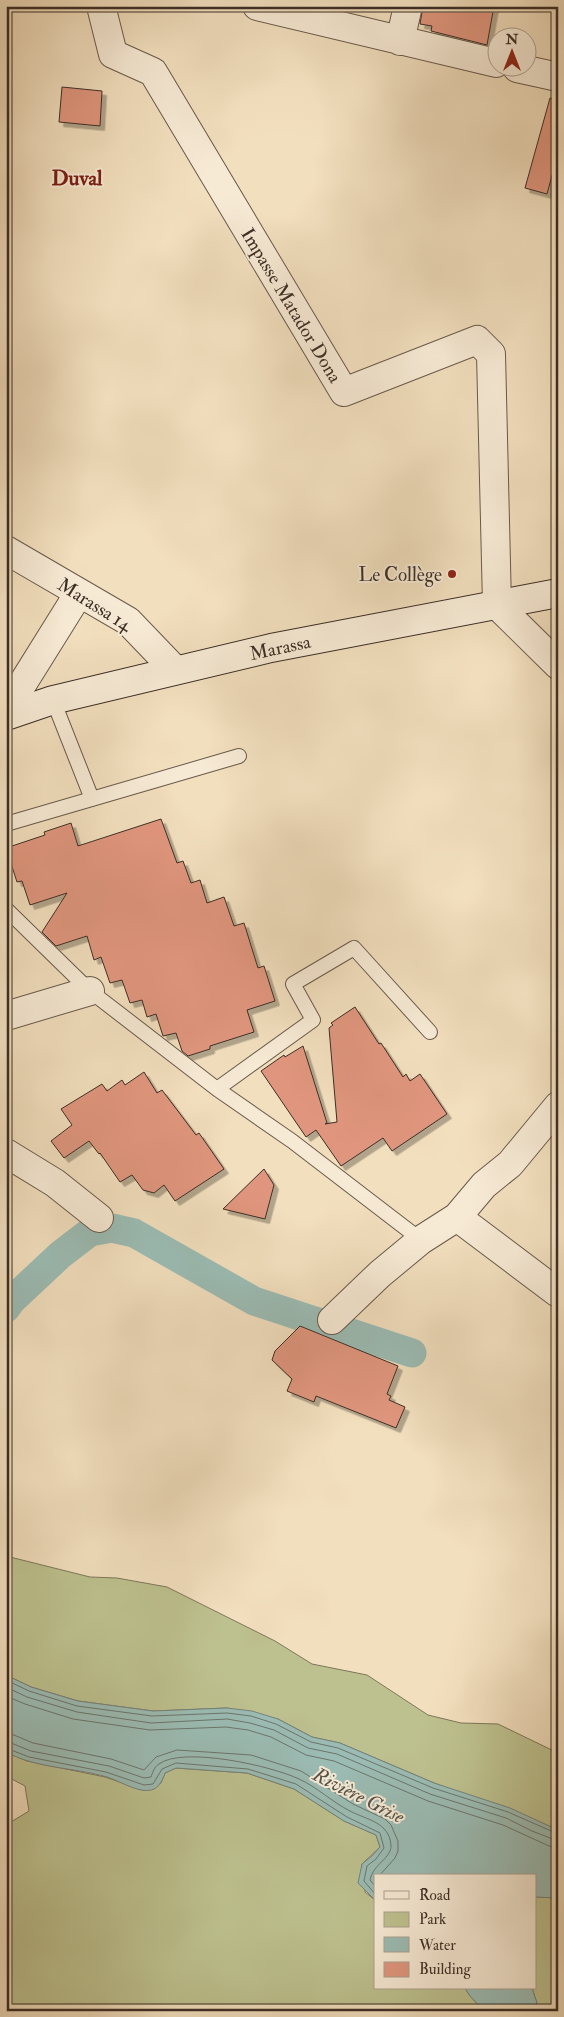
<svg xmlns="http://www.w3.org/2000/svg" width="564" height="2017" viewBox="0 0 564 2017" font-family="'IM FELL Double Pica',serif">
<defs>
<filter id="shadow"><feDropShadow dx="4.5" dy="4.5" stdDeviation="0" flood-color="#0004"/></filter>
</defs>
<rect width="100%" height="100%" fill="#f2dfbe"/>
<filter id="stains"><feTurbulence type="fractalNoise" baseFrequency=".004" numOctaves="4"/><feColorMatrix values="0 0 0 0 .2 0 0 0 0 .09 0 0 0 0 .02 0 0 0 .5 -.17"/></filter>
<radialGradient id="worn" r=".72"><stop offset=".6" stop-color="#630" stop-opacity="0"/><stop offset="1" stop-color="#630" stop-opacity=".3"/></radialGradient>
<path fill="#bdc18f" stroke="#7c785a" d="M 6,1556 L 90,1577 L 117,1578 L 167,1587 L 275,1641 L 312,1664 L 367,1675 L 428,1715 L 461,1723 L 498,1724 L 558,1753 L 558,1830 L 434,1783 L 340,1743 L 312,1737 L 278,1719 L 227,1708 L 153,1711 L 78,1701 L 31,1687 L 6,1675 Z
M 6,1752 L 27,1761 L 105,1777 L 143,1790 L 161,1783 L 165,1773 L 176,1768 L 247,1773 L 294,1789 L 344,1821 L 376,1835 L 380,1847 L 362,1864 L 365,1892 L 375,1900 L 375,1988 L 465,1988 L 470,1996 L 484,2011 L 6,2011 L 6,1825 L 29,1811 L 25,1786 L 6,1776 Z
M 535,1897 L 558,1898 L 558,2011 L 532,2011 L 537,2003 L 532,1988 L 535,1988 Z"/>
<path fill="#9bbcb4" stroke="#75837b" d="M 6,1675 L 31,1687 L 78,1701 L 153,1711 L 227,1708 L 252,1711 L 278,1719 L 312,1737 L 340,1743 L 434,1783 L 510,1808 L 558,1830 L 558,1898 L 535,1897 L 535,1876 L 375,1876 L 375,1900 L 358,1883 L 362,1864 L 372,1856 L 380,1847 L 376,1835 L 344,1821 L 294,1789 L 247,1773 L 176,1768 L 165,1773 C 163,1779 160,1786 154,1789 C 141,1795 120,1781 107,1777 C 73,1767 38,1769 6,1752 Z
M 465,1988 L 532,1988 L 537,2003 L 532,2011 L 484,2011 L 470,1996 Z"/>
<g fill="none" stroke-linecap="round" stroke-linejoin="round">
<path stroke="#6c756d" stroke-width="1" d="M 6,1680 L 29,1691 L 77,1706 L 152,1716 L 227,1713 L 251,1716 L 276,1724 L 311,1742 L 338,1748 L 433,1788 L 508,1812 L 558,1834
M 6,1687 L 27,1697 L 77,1712 L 151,1723 L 227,1719 L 250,1723 L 274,1730 L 308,1748 L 337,1754 L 430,1794 L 506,1818 L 532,1831 L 558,1841
M 6,1696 L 25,1704 L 73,1719 L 150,1730 L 226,1727 L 248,1730 L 271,1737 L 306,1755 L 334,1761 L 428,1801 L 503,1825 L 549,1846 L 558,1848
M 6,1734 L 14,1735 L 33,1743 L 111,1759 L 144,1770 L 156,1757 L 177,1750 L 251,1755 L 301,1771 L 353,1804 L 385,1819 L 391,1825 L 398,1841 L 398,1851 L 395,1858 L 379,1876
M 6,1741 L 31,1751 L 109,1766 L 144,1778 L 151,1777 C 153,1772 154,1767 159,1764 C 183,1746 272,1766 299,1779 C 317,1787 332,1802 350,1811 C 367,1820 389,1822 391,1845 C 392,1858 373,1864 370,1880 L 375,1886
M 6,1748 L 29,1757 L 106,1772 L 144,1785 L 153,1784 L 162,1769 L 176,1763 L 248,1769 L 296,1784 L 347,1817 L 380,1833 L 384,1848 L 376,1859 L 367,1866 L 364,1881 L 375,1894"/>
<path stroke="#9bbcb4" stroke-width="29" d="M 6,1308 L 11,1301 L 60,1255 L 90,1232 L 112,1228 L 134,1233 L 254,1301 L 412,1353"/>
</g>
<path fill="#e0967e" stroke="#3c2e26" filter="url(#shadow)" d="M 423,6 L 494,6 L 487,45 L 431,31 L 432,26 L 420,24 Z
M 62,87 L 102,91 L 100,126 L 59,122 Z
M 550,98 L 558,99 L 558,153 L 547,194 L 525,188 Z
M 161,819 L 177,863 L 183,861 L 191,883 L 200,880 L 207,903 L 224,897 L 234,926 L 244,923 L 258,968 L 264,966 L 275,1001 L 247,1010 L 254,1032 L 210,1046 L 210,1049 L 188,1056 L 182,1051 L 176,1033 L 163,1036 L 156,1014 L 147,1017 L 142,1000 L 130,1003 L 122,980 L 110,983 L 101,957 L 94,960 L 87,936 L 56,946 L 42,932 L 67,893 L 30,905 L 22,881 L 17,882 L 6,848 L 45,835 L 44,832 L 71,823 L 78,846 Z
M 355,1007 L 379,1044 L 381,1043 L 403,1077 L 406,1074 L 410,1081 L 420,1074 L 447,1114 L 392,1151 L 383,1138 L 341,1166 L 316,1130 L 306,1137 L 261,1071 L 284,1055 L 285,1057 L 303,1046 L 327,1123 L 325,1124 L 337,1122 L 329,1028 L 333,1025 L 331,1023 Z
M 144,1072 L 157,1093 L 162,1090 L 196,1135 L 199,1133 L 224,1169 L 175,1201 L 164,1185 L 154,1193 L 143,1190 L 132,1175 L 120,1182 L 100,1153 L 99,1154 L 89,1141 L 64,1158 L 51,1141 L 72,1125 L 61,1109 L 102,1084 L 107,1091 L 122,1080 L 125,1085 Z
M 264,1169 L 274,1185 L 265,1219 L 223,1209 Z
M 300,1326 L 398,1366 L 387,1394 L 391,1396 L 389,1400 L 405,1407 L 396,1428 L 316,1396 L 314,1402 L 287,1391 L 292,1379 L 272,1360 L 275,1351 Z"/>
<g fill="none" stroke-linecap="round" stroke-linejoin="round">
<defs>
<path id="service" d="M 53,700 L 92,799
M 6,824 L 239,756
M 6,909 L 90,991 L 217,1089 L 292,1141 L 421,1240
M 217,1089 L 313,1020 L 293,984 L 354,948 L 430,1032"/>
<path id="minor" d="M 101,6 L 113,54 L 153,72 L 344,392 L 477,340 L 491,354 L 497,605 L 558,665
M 257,6 L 496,63
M 400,41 L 408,6
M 517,68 L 558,77
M 6,550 L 128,621 L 175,670
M 6,710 L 79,593
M 6,1016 L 90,991
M 558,1106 L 510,1164 L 484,1185 L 457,1217 L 558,1293
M 6,1153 L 55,1183 L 99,1218
M 332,1320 L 380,1274 L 421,1240 L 457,1217"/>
<path id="secondary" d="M 6,716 L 53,700 L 271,648 L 558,593"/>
</defs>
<use href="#service" stroke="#6a5a4c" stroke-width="16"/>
<use href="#minor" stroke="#6a5a4c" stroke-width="30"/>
<use href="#secondary" stroke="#3c2e26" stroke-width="30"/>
<use href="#service" stroke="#f7ead5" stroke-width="14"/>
<use href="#minor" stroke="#f7ead5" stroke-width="28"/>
<use href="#secondary" stroke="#f7ead5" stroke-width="28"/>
</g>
<circle fill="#8f2418" stroke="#f7ead5" stroke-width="2" cx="452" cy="574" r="5"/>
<g text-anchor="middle" stroke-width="4" stroke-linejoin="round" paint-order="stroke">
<g font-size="19" fill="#3c2e26" stroke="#f7ead5">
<text transform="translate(292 305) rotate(59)" y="7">Impasse Matador Dona</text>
<text transform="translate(95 604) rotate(32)" y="7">Marassa 14</text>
<text transform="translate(280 647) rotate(-12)" y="7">Marassa</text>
</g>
<g font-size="19" fill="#3c2e26" stroke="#f7ead5" text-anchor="end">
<text x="442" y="581">Le Collège</text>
</g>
<g font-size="20" font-style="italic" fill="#54524a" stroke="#f7ead5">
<text transform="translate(359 1795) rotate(27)" y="7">Rivière Grise</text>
</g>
<g font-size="21" font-weight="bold" fill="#7a1f14" stroke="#f7ead5">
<text x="77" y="185">Duval</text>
</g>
</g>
<rect width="564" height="2017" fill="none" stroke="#f2dfbe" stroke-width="25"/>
<rect x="8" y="8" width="549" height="2002" fill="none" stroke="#3c2e26" stroke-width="2.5"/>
<rect x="12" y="12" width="539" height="1992" fill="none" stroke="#3c2e26"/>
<rect x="374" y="1874" width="162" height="115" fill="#f7ead5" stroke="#ac9f8f"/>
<rect x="384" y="1891" width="25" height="8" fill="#f7ead5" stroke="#ac9f8f"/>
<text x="419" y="1900" font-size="15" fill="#3c2e26">Road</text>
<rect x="384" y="1912" width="25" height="15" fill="#bdc18f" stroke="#ac9f8f"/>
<text x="419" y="1924" font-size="15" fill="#3c2e26">Park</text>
<rect x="384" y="1937" width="25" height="15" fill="#9bbcb4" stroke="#ac9f8f"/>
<text x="419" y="1950" font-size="15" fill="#3c2e26">Water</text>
<rect x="384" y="1962" width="25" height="15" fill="#e0967e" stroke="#ac9f8f"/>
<text x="419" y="1974" font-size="15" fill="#3c2e26">Building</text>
<g transform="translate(512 52)"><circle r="24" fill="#f7ead5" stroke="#ac9f8f"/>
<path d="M0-4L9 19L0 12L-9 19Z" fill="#8f2418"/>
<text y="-8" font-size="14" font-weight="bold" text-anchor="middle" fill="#3c2e26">N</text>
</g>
<rect width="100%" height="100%" filter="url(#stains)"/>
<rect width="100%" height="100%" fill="url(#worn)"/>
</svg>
